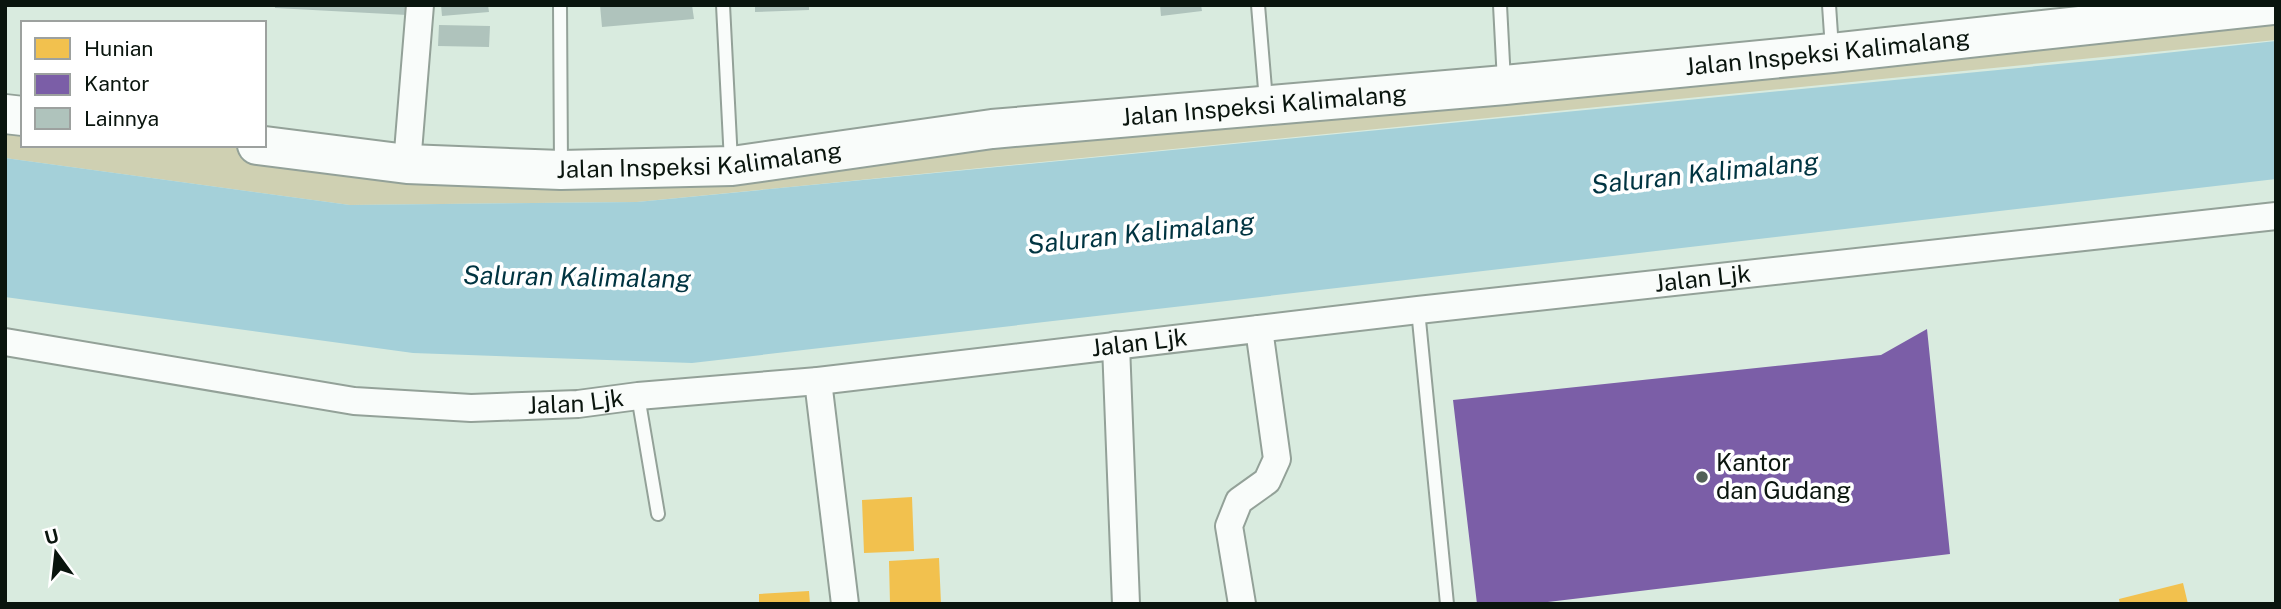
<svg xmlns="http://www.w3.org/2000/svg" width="2281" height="609" viewBox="0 0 2281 609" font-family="'Public Sans',sans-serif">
<rect width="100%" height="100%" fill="#d9ebdf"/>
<path fill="#cfd0b2" d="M 2276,5 L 2276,40 L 637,202 L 350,205 L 5,158 L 5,114 L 23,116 L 23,145 L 257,145 L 561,170 Z"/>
<path fill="#a4d0d9" d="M 2276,41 L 2276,179 L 692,363 L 413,353 L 5,297 L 5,158 L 350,205 L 637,202 L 2100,60 Z"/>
<path fill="#f2c14e" d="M 912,497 L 914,551 L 864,553 L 862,500 Z
M 939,558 L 941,604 L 890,604 L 889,561 Z
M 2183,583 L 2188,604 L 2120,604 L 2119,599 Z
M 809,591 L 810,604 L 759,604 L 759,594 Z"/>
<path fill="#7b5ea7" d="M 1927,329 L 1950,554 L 1531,604 L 1477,604 L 1453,400 L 1881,355 Z"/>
<path fill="#afc3bc" d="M 275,5 L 407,5 L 407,15 L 275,8 Z
M 441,5 L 488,5 L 489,12 L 442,16 Z
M 600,5 L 692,5 L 694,19 L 602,27 Z
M 755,5 L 809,5 L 809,10 L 755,12 Z
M 1160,5 L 1201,5 L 1202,11 L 1161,16 Z
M 439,25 L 490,26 L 489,47 L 438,46 Z"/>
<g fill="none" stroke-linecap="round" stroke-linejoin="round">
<defs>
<path id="service" d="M 560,5 L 561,166
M 723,5 L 731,162
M 1258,5 L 1266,101
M 1500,5 L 1504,82
M 1829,5 L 1832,49
M 1418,310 L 1447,604
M 638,396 L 658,514"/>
<g id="minor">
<path d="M 407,164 L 420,5"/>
<path id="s1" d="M 5,342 L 354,401 L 471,408 L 578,404 L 638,396 L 818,381 L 1418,310 L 2276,216"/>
<path d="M 1116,345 L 1126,604"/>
<path d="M 818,381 L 845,604"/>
<path d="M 1242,604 L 1229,526 L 1239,501 L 1267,481 L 1277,459 L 1259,329"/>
</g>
<g id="primary">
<path d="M 5,114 L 23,116"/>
<path id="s2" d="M 257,145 L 407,164 L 561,170 L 732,166 L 992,129 L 1505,85 L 1832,53 L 2272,5"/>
</g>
</defs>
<use href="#service" stroke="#93a198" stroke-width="16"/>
<use href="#minor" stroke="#93a198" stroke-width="30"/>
<use href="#primary" stroke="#93a198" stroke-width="42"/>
<use href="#service" stroke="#f9fcfa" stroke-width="12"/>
<use href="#minor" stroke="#f9fcfa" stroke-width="26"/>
<use href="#primary" stroke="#f9fcfa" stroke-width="38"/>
</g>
<circle fill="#526057" stroke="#fff" stroke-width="2.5" cx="1702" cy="477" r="7"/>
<g text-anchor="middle" stroke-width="7" stroke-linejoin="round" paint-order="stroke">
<g font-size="24" fill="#0a150e" stroke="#fff">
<text dy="8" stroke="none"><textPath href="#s2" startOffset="1578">Jalan Inspeksi Kalimalang</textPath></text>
<text dy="8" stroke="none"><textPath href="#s2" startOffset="1012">Jalan Inspeksi Kalimalang</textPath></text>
<text dy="8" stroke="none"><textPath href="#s2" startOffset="444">Jalan Inspeksi Kalimalang</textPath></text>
<text dy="8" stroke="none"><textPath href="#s1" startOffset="1710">Jalan Ljk</textPath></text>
<text dy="8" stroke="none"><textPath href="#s1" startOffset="1143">Jalan Ljk</textPath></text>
<text dy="8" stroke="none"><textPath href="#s1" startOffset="576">Jalan Ljk</textPath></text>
</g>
<g font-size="24" fill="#0a150e" stroke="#fff" text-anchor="start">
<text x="1716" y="471">Kantor<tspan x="1716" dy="28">dan Gudang</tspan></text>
</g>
<g font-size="26" font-style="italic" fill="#003441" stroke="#fff">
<text transform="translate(1705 173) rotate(-6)" y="9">Saluran Kalimalang</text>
<text transform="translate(1141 233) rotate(-6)" y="9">Saluran Kalimalang</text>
<text transform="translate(577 277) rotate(1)" y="9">Saluran Kalimalang</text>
</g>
</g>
<rect width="2281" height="609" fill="none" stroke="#0a150e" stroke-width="14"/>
<rect x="21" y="21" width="245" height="126" fill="#ffffff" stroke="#9da19f" stroke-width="2"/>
<rect x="35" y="38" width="35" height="21" fill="#f2c14e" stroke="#9da19f" stroke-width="2"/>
<text x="84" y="56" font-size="21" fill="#0a150e">Hunian</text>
<rect x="35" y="74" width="35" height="21" fill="#7b5ea7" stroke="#9da19f" stroke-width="2"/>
<text x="84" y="91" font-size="21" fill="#0a150e">Kantor</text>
<rect x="35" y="108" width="35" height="21" fill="#afc3bc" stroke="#9da19f" stroke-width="2"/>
<text x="84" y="126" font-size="21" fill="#0a150e">Lainnya</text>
<g transform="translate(56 553) rotate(345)" stroke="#ffffff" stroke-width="5" paint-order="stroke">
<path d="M0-5L12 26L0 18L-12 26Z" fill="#0a150e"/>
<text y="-10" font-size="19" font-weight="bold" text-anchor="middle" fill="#0a150e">U</text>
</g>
</svg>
